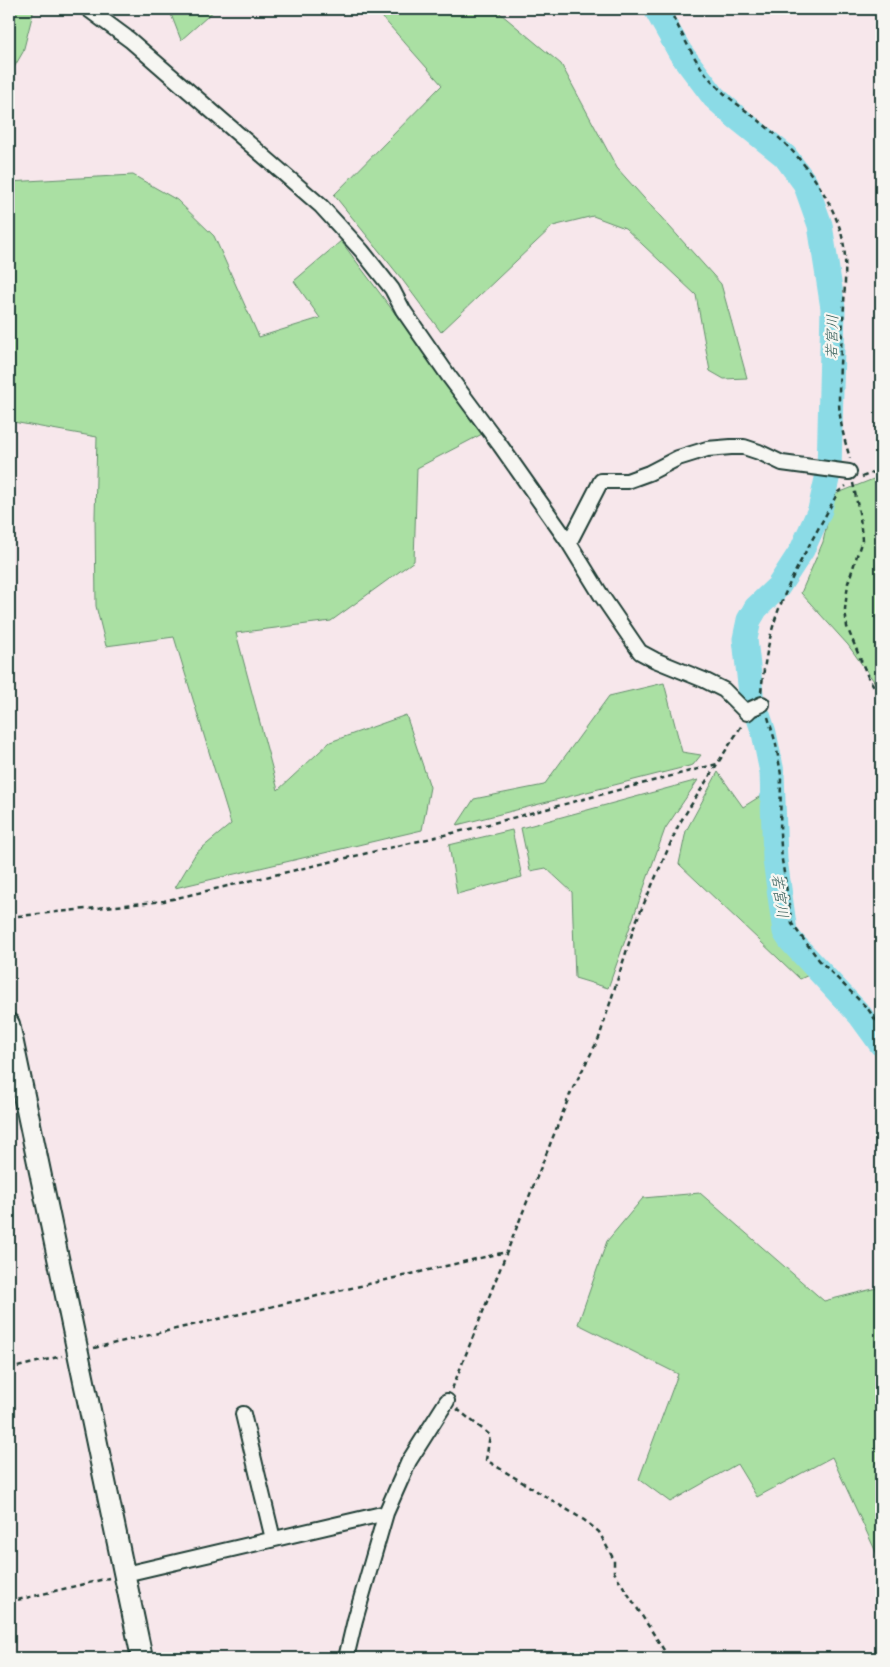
<svg xmlns="http://www.w3.org/2000/svg" width="890" height="1667" viewBox="0 0 890 1667" font-family="'Playpen Sans','Klee One',sans-serif">
<rect width="100%" height="100%" fill="#f7e7eb"/>
<filter id="ink" filterUnits="userSpaceOnUse"><feTurbulence type="fractalNoise" baseFrequency=".02" numOctaves="2"/><feDisplacementMap in="SourceGraphic" scale="10" xChannelSelector="R" yChannelSelector="G"/><feConvolveMatrix kernelMatrix="1 2 1 2 8 2 1 2 1" color-interpolation-filters="sRGB"/></filter>
<g filter="url(#ink)">
<path fill="#aae0a3" stroke="#648e6c" d="M 9,9 L 34,9 L 23,52 L 9,76 Z
M 169,9 L 216,9 L 181,40 Z
M 375,9 L 495,9 L 561,64 L 617,168 L 721,284 L 747,378 L 724,379 L 710,371 L 696,295 L 625,228 L 593,216 L 553,226 L 441,332 L 401,278 L 334,195 L 442,85 Z
M 133,175 L 177,200 L 214,236 L 259,337 L 320,318 L 294,281 L 341,241 L 484,433 L 417,468 L 414,561 L 331,621 L 236,633 L 278,790 L 330,742 L 406,715 L 430,787 L 422,830 L 175,888 L 196,853 L 231,824 L 174,637 L 106,646 L 96,606 L 95,517 L 97,437 L 13,422 L 9,424 L 9,182 Z
M 881,476 L 881,691 L 848,645 L 801,593 L 823,542 L 833,495 Z
M 664,683 L 682,752 L 701,755 L 693,765 L 457,825 L 474,799 L 544,785 L 609,696 Z
M 718,772 L 743,807 L 767,792 L 773,918 L 782,940 L 811,974 L 800,979 L 679,864 L 686,831 Z
M 698,780 L 665,829 L 608,988 L 575,978 L 572,892 L 546,868 L 530,871 L 521,828 Z
M 512,830 L 522,877 L 457,894 L 449,845 Z
M 700,1193 L 824,1301 L 881,1287 L 881,1563 L 832,1457 L 757,1497 L 737,1464 L 670,1502 L 639,1479 L 678,1374 L 578,1324 L 607,1241 L 643,1198 Z"/>
<g fill="none" stroke-linecap="round" stroke-linejoin="round">
<path stroke="#8bdbe6" stroke-width="25" d="M 656,9 L 680,52 L 714,97 L 735,116 L 785,156 L 805,183 L 820,225 L 833,308 L 829,470 L 820,510 L 802,550 L 778,587 L 756,608 L 749,620 L 745,639 L 752,703
M 758,715 L 764,733 L 772,772 L 775,860 L 785,932 L 791,941 L 860,1015 L 881,1044"/>
<defs>
<path id="street" d="M 88,9 L 130,40 L 321,206 L 362,251 L 392,289 L 403,310 L 448,375 L 500,445 L 569,543 L 601,595 L 640,652 L 655,660 L 704,680 L 724,690 L 747,713 L 751,709 L 762,704
M 569,543 L 601,481 L 627,481 L 649,473 L 678,458 L 707,449 L 731,447 L 744,447 L 759,452 L 782,463 L 849,472
M 243,1414 L 273,1539
M 125,1574 L 386,1513
M 346,1658 L 355,1620 L 386,1513 L 409,1461 L 447,1401"/>
<path id="secondary" d="M 9,1024 L 142,1658"/>
</defs>
<use href="#street" stroke="#1f3d34" stroke-width="18"/>
<use href="#secondary" stroke="#1f3d34" stroke-width="24"/>
<path stroke="#1f3d34" stroke-width="2.5" stroke-dasharray="5 4" stroke-linecap="butt" d="M 669,9 C 682,33 693,60 711,80 C 728,100 750,112 769,129 C 800,155 825,188 839,226 C 848,251 845,278 844,305 C 842,336 839,368 839,399 C 839,420 844,439 850,458
M 862,477 L 881,469
M 853,483 L 860,517 L 862,540 L 848,583 L 845,609 L 847,627 L 868,677 L 881,697
M 761,692 C 764,667 768,641 776,617 C 791,573 817,533 838,492 L 846,486
M 768,717 L 776,744 L 781,775 L 780,833 L 782,860 L 792,924 L 819,960 L 868,1009 L 881,1028
M 9,917 L 164,901 L 474,828 L 717,764
M 94,1348 L 506,1252
M 9,1369 L 62,1356
M 452,1389 L 571,1092 L 599,1038 L 635,924 L 679,824 L 742,725
M 457,1409 L 490,1435 L 486,1460 L 584,1520 L 599,1532 L 614,1560 L 614,1572 L 669,1658
M 9,1602 L 109,1578"/>
<use href="#street" stroke="#f6f6f2" stroke-width="14"/>
<use href="#secondary" stroke="#f6f6f2" stroke-width="20"/>
</g>
</g>
<g text-anchor="middle" stroke-width="4.5" stroke-linejoin="round" paint-order="stroke">
<g font-size="15" font-style="italic" fill="#355d58" stroke="#f6f6f2">
<text transform="translate(832 337) rotate(-89)" y="5">若宮川</text>
<text transform="translate(780 896) rotate(82)" y="5">若宮川</text>
</g>
</g>
<rect width="890" height="1667" fill="none" stroke="#f6f6f2" stroke-width="30"/>
<rect x="15" y="15" width="860" height="1637" fill="none" stroke="#1f3d34" stroke-width="2" filter="url(#ink)"/>
</svg>
